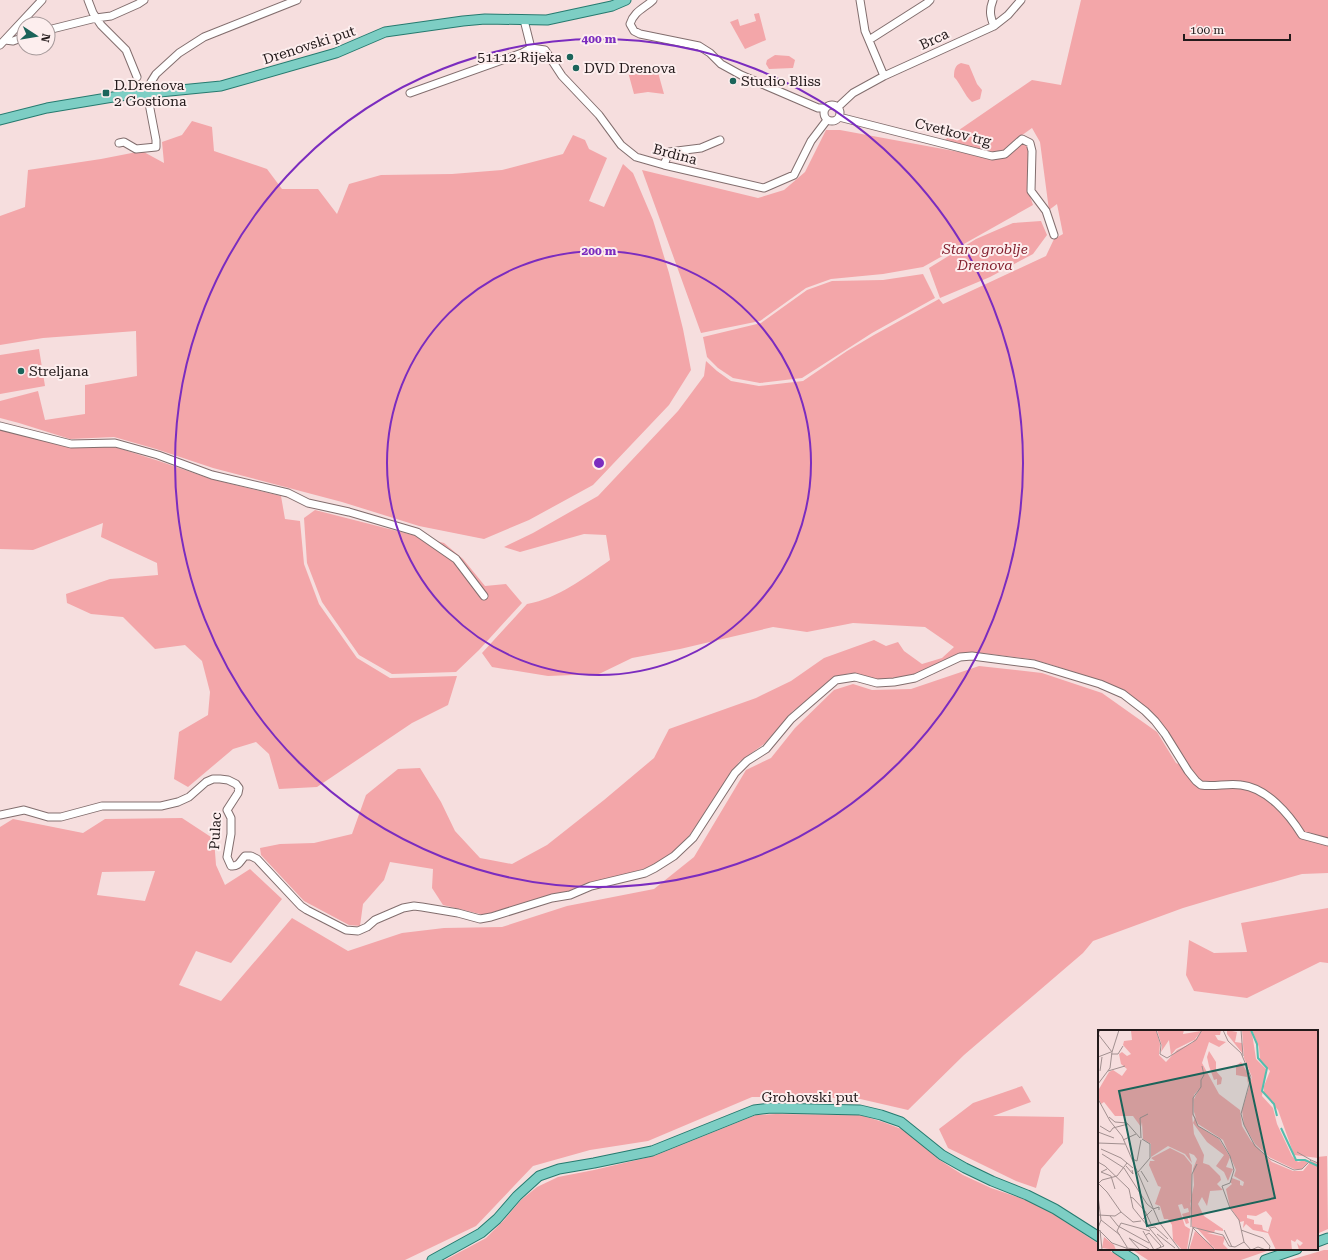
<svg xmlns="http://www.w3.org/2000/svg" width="1328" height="1260" viewBox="0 0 1328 1260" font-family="'Roboto Serif',serif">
<rect width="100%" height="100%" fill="#f6dede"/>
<path fill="#f3a6a9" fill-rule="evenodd" d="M 1081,0 L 1328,0 L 1328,873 L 1302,874 L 1230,894 L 1183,908 L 1093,941 L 1083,953 L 964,1055 L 908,1110 L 856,1098 L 752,1097 L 648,1141 L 590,1150 L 533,1166 L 476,1226 L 405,1260 L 0,1260 L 0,827 L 13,819 L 83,833 L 105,819 L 182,818 L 214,839 L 216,865 L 225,885 L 250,869 L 282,899 L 231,963 L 196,951 L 179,985 L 221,1001 L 292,918 L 348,951 L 402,933 L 444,928 L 502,927 L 567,906 L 654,889 L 694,857 L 746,770 L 771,758 L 795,728 L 834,690 L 853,684 L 872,690 L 911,689 L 979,666 L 1042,673 L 1102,693 L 1157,732 L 1176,763 L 1191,769 L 1167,732 L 1102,681 L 1049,664 L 1030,659 L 982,653 L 955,655 L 914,675 L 876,680 L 851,673 L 833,677 L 814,695 L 793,711 L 764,744 L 739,762 L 689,836 L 672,853 L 652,866 L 625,875 L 591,882 L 568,892 L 556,893 L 484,915 L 443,905 L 432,888 L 433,869 L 390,862 L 384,880 L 363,904 L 360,926 L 349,925 L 304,901 L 261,855 L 260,848 L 280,844 L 314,843 L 352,834 L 366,795 L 398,769 L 420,768 L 441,802 L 455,831 L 480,858 L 512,864 L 547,845 L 604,800 L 654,758 L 669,729 L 756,698 L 791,681 L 824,658 L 874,640 L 886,646 L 898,642 L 904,651 L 922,664 L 942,658 L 954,647 L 925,627 L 853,623 L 807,632 L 773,627 L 680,649 L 632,658 L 599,674 L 548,676 L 492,667 L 482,653 L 527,604 C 559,598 584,578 610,560 L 606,535 L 584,534 L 520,552 L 504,547 L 533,533 L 598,496 L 678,411 L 704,376 L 706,361 L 717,371 L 731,381 L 759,386 L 803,381 L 847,351 L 874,335 L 939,299 L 943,304 L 1046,256 L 1054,239 L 1063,234 L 1057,204 L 1049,210 L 1040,142 L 1032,128 L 1014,141 L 1009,148 L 1002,152 L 994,153 L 943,141 L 1032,80 L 1061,85 ZM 155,871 L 145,901 L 97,895 L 102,872 Z
M 759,13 L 766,40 L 745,49 L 730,22 L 738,19 L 740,26 L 756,21 L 754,14 Z
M 775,55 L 789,56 L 795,60 L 793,68 L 769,69 L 766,64 L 767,60 Z
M 961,63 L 969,65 L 977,84 L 982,90 L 980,99 L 972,102 C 964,95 961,84 954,77 C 954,70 955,65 961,63 Z
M 656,65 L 664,94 L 648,92 L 634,94 L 628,72 Z
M 192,121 L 212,127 L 214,151 L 267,169 L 282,189 L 318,189 L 337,214 L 349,184 L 381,175 L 452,174 L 502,170 L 563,154 L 573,135 L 585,140 L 589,149 L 607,158 L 589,201 L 604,207 L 623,164 L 633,173 L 653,220 L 669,273 L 683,329 L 691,370 L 669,405 L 593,485 L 529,520 L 484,539 L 419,526 L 342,502 L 213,468 L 156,449 L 114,437 L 70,439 L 19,423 L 0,418 L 0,401 L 38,391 L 45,420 L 85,414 L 85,385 L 137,376 L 136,331 L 43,338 L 0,345 L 0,216 L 25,207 L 28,170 L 101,159 L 142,151 L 164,163 L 162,142 L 182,135 Z
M 826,130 L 840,130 L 992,158 L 1021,142 L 1028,145 L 1028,190 L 1033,205 L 923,267 L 883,274 L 831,279 L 806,288 L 760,321 L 701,333 L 642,170 L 758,198 L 784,190 L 805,172 Z
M 1041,221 L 1047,235 L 1033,254 L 990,277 L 940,298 L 929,268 L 976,239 L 1013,223 Z
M 923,274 L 935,298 L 872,333 L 802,378 L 760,383 L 733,378 L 718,368 L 707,357 L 703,337 L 761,323 L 807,290 L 832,281 L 883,280 Z
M 39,349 L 45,386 L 0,394 L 0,355 Z
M 0,428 L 70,447 L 115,447 L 159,461 L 211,479 L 281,496 L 285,519 L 300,521 L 304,564 L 319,604 L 357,658 L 390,678 L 457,676 L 448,705 L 412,723 L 317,787 L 279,789 L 269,754 L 256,742 L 233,749 L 188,787 L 174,779 L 179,732 L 208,715 L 210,692 L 202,661 L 185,645 L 155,649 L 123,617 L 91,614 L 67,603 L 66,594 L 110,579 L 158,575 L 157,563 L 101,537 L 103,523 L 33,550 L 0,549 Z
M 315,510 L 444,543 L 463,559 L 485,586 L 506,584 L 522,603 L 479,650 L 456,672 L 392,674 L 359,655 L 322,602 L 307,563 L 304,518 Z
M 1328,908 L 1328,963 L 1320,962 L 1247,998 L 1194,991 L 1186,975 L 1189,940 L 1214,953 L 1247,952 L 1241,923 Z
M 1022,1086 L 1031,1102 L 993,1116 L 1064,1117 L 1063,1143 L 1041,1169 L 1036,1188 L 1016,1181 L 948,1148 L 939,1129 L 973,1103 Z
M 776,1114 L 860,1115 L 883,1122 L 904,1130 L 938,1159 L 963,1175 L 991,1188 L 1026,1200 L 1053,1214 L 1099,1244 L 1099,1249 L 1107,1249 L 1125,1260 L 445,1260 L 486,1238 L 504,1220 L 521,1200 L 537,1187 L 558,1177 L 594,1170 L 654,1156 L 756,1115 Z
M 1327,1156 L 1328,1229 L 1317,1234 L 1317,1157 Z
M 1131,1249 L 1273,1249 L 1241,1260 L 1148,1260 Z
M 1324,1250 L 1328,1250 L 1328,1260 L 1290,1260 Z"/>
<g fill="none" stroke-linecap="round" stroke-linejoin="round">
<defs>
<path id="minor" d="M 88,0 L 93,13 L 101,25 L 126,50 L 137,77
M 653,0 C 645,8 634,11 630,24 L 634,31 L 640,34 L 699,46 L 710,53 L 721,64 L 741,75 L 818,108 L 825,108
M 860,0 L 865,31 L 884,76
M 993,0 C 989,10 990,16 994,26
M 524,20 L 531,48 L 545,50 L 562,76 L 599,115 L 621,145 L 636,157 L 664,165 L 764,188 L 794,175 L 811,141 L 827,120
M 48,30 L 96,18 L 111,16 L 138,4 L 144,0
M 5,40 L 13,41 L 24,37
M 869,40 L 927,3 L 930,0
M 0,45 L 42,0
M 410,93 L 522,53 L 531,48
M824 113a8 8 0 1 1 16 0a8 8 0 1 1-16 0Z
M 838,107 L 853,93 L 884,76 L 994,26 L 1008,15 L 1021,0
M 839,117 L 992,156 L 1005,154 L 1022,139 L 1030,143 L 1032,151 L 1031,191 L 1046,211 L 1054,235
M 119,143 L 124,142 L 136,149 L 156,147 L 156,140 L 147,93 L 151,82 L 156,74 L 179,53 L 204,37 L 297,0
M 664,165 L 669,152 L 701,148 L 720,140
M 0,426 L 71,444 L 115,443 L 158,455 L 212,475 L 288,493 L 308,503 L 349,512 L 417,532 L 456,559 L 484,596
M 0,815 L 24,810 L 48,817 L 61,817 L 102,806 L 161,806 L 178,802 L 189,797 L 206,782 L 213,779 L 220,779 L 228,780 L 236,784 L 239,788 L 238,793 L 227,810 L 231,818 L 231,834 L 227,857 L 231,866 C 239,867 240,861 245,856 L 251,856 L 257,859 L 301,906 L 307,910 L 346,930 L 358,931 L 367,927 L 375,920 L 403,908 L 414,906 L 422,907 L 458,913 L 480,919 L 491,917 L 552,898 L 570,895 L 591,886 L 645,873 L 655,868 L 674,856 L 693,838 L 735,773 L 747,761 L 766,749 L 791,719 L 836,680 L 855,677 L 877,683 L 894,682 L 915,678 L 960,657 L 972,656 L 1034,664 L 1100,684 L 1123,694 L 1145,711 L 1155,721 L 1165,734 L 1188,771 L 1196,781 L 1201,785 C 1215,787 1228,783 1241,785 C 1267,788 1289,814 1302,835 L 1328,842"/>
<path id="major" d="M 0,120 L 47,108 L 119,96 L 221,86 L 336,53 L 385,32 L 463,21 L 485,19 L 547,20 L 612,6 L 626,0
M 1317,1242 L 1328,1238
M 1117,1249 L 1134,1260
M 432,1260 L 481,1233 L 497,1219 L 517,1196 L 539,1176 L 559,1169 L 594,1163 L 652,1151 L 754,1110 L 771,1108 L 860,1110 L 881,1115 L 901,1122 L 942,1155 L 965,1168 L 992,1181 L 1027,1195 L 1055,1209 L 1099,1237
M 1265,1260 L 1297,1249"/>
</defs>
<use href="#minor" stroke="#826e6e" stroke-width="9"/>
<use href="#major" stroke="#267a6f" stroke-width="11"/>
<use href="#minor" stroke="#fff" stroke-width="7"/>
<use href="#major" stroke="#7dcec4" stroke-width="9"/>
</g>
<g fill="none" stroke="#7b2cbf" stroke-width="2">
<circle cx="599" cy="463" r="212"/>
<circle cx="599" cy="463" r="424"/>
</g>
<g fill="#1b645a" stroke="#fdeeee" stroke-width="1.5">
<circle cx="570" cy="57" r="4"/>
<circle cx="576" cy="68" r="4"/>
<circle cx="733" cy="81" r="4"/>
<rect x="102" y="89" width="8" height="8" rx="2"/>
<circle cx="21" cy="371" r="4"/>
</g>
<g text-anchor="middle" stroke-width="4" stroke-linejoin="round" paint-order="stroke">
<g font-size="14" fill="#231a1b" stroke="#fdeeee">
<text transform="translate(934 39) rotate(-25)" y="5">Brca</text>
<text transform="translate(309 45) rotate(-18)" y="5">Drenovski put</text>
<text transform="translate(953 132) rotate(14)" y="5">Cvetkov trg</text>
<text transform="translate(675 154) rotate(15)" y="5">Brdina</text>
<text transform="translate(215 831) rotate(-87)" y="5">Pulac</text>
<text x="810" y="1102">Grohovski put</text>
</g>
<g font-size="14" fill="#231a1b" stroke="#fdeeee" text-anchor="start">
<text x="562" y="62" text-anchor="end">51112 Rijeka</text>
<text x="584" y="73">DVD Drenova</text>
<text x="741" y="86">Studio Bliss</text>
<text x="114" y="90">D.Drenova<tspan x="114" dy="16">2 Gostiona</tspan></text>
<text x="29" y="376">Streljana</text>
</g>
<g font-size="14" font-style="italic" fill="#842230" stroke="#fdeeee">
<text x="985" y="254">Staro groblje<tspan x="985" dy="16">Drenova</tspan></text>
</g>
</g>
<g transform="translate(1098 1030)">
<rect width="220" height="220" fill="#f6dede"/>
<path d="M 58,0 L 62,14 L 61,25 L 68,32 L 79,20 L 94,13 L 104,0 L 123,0 L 122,5 L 117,5 L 120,10 L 128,12 L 121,17 L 111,12 L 104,33 L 121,64 L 142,80 L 144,96 L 153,111 L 174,132 L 195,141 L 205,141 L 213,131 L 220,133 L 220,220 L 201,220 L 199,213 L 202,216 L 205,213 L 199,209 L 197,212 L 193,210 L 194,220 L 178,220 L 170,203 L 155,200 L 148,194 L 145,198 L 146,191 L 142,192 L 132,177 L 128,159 L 134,154 L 132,152 L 134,148 L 142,151 L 142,155 L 145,156 L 146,152 L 136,146 L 138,140 L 125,110 L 100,94 L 96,82 L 96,69 L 101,59 L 96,65 L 95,85 L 98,88 L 100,96 L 121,109 L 132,127 L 128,137 L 135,139 L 130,151 L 126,142 L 118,136 L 126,125 L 109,112 L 95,93 L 97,88 L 94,85 L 96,104 L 106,125 L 105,133 L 111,135 L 122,146 L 123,150 L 119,154 L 125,160 L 112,161 L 109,176 L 104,167 L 100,174 L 106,186 L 125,199 L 125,201 L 117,200 L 116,203 L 109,203 L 127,207 L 125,214 L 131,220 L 118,220 L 98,197 L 94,197 L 92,174 L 96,155 L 95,139 L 99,129 L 96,125 L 91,123 L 94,133 L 87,124 L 70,116 L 53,127 L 53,114 L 45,109 L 44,92 L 43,97 L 35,86 L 17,86 L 6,72 L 3,74 L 0,67 L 1,59 L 11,42 L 15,40 L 24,46 L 29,39 L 23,34 L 21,24 L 24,22 L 29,26 L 33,24 L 25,15 L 26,11 L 34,10 L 33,1 ZM 168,181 L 174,188 L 170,202 L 165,200 L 164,195 L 156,194 L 156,190 L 149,188 L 149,185 L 158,186 ZM 59,0 L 86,0 L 85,4 L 103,1 L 98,9 L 78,19 L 73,25 L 71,10 L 63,22 L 64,16 ZM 129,0 L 139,2 L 137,12 L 144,13 L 145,24 L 129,4 ZM 144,0 L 152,0 L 154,3 L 158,29 L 168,39 L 164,66 L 175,78 L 179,94 L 194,126 L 200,132 L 207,130 L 210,133 L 204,139 L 196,139 L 171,127 L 157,114 L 146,95 L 144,80 L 154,47 L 146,28 ZM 154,0 L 220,0 L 220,128 L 196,125 L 180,80 L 166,63 L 166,56 L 172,41 L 162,30 L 161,17 ZM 111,21 L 118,32 L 118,41 L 124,48 L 123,54 L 119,55 L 119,49 L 116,50 L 111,36 L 109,27 ZM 143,32 L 152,47 L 150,54 L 149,47 L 138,45 L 138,36 ZM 72,118 L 86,125 L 94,135 L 92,189 L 89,186 L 91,193 L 88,194 L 84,184 L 91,182 L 90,178 L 86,179 L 84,174 L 80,175 L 87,196 L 92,199 L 89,220 L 84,220 L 75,210 L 74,195 L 70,189 L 66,189 L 62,176 L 57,174 L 63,157 L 60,156 L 51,135 L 52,131 L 57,131 L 53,128 ZM 97,201 L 115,216 L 117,220 L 91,220 ZM 6,207 L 16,215 L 18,220 L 4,218 Z" fill="#f3a6a9" fill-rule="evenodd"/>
<path fill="none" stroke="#53beae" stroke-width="2" d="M 153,0 L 159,14 L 160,28 L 169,38 L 164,61 L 176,74 L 179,86M 183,98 L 198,130 L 207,130 L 220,136"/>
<path fill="none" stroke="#a29090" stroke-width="1" d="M 2,0 L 0,4 L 14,22M 58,0 L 63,15 L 62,24 L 69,28 L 98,10 L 104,0M 125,0 L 130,11 L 143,23 L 153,47 L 143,84 L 146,95 L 157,116 L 172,129 L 196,140 L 204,139 L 213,130 L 220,133M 143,0 L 145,26M 13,24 L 20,24 L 25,16M 0,27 L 13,22M 104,36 L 106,45 L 103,50 L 103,57 L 95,68 L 95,84 L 100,96 L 122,109 L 132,126 L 136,140 L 132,153 L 124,156 L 132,178 L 141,190 L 146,212 L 153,220 L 160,217 L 168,220M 2,41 L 4,27M 10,41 L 27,36M 0,54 L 12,38 L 14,22 L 21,0M 0,69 L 12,91 L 24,106 L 61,192 L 82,220M 0,85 L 0,102M 11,87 L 17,92 L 29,93 L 42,108M 2,96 L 12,102 L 15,98 L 30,94M 0,102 L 16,108M 43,108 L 42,88 L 50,84M 25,110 L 38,104M 0,113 L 27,114M 3,119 L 23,128 L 35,138M 199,122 L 213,130M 4,124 L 26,138 L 49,174 L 55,179 L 61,177 L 61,180M 34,129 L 39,131 L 43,110M 0,132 L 7,136 L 31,159 L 35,178 L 66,216 L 56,220M 28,136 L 35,144 L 34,140M 9,139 L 3,142 L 13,146 L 17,159M 43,141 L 50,152M 40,142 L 52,128 L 52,114 L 44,109M 0,153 L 9,162 L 23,182 L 35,192 L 43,191M 0,154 L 4,150 L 19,146 L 29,133M 0,166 L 3,190 L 0,198M 32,167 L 35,168 L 47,181 L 53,194M 1,185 L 17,186 L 23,182M 12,186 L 20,196 L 51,213M 45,189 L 54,180M 3,190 L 22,205M 93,197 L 94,144 L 99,134M 94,197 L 125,205 L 131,216 L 137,217 L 146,212M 52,198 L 57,197 L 70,209M 0,199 L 14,213 L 28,218M 2,200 L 4,220M 126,200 L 134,217M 143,200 L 165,208 L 172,216 L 171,220M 45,201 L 56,220M 59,204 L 77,218M 48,205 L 51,203 L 63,216 L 61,218M 29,217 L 19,201 L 23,193 L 52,201M 30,218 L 28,218 L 46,220M 42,220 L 31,208 L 51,219M 90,220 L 95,198 L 117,220"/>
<path fill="#1b645a" fill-opacity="0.15" stroke="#1b645a" stroke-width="2" d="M 148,34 L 177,168 L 49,196 L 21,61 Z"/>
<rect width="220" height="220" fill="none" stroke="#231a1b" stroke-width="2"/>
</g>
<circle cx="599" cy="463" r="6" fill="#7b2cbf" stroke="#fdeeee" stroke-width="2"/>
<g font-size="12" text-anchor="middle" font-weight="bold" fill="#7b2cbf" stroke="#fdeeee" stroke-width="4" stroke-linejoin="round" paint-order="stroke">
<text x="599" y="43">400 m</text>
<text x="599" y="255">200 m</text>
</g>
<g transform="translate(36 36) rotate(102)"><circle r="19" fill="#fdeeee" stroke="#a6999a"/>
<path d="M0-3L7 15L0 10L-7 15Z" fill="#1b645a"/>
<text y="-6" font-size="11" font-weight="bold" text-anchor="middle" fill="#231a1b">N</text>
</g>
<path d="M1184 34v6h106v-6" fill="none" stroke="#231a1b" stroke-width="2"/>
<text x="1190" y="34" font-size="12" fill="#231a1b" stroke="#fdeeee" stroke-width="3" paint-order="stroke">100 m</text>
</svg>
